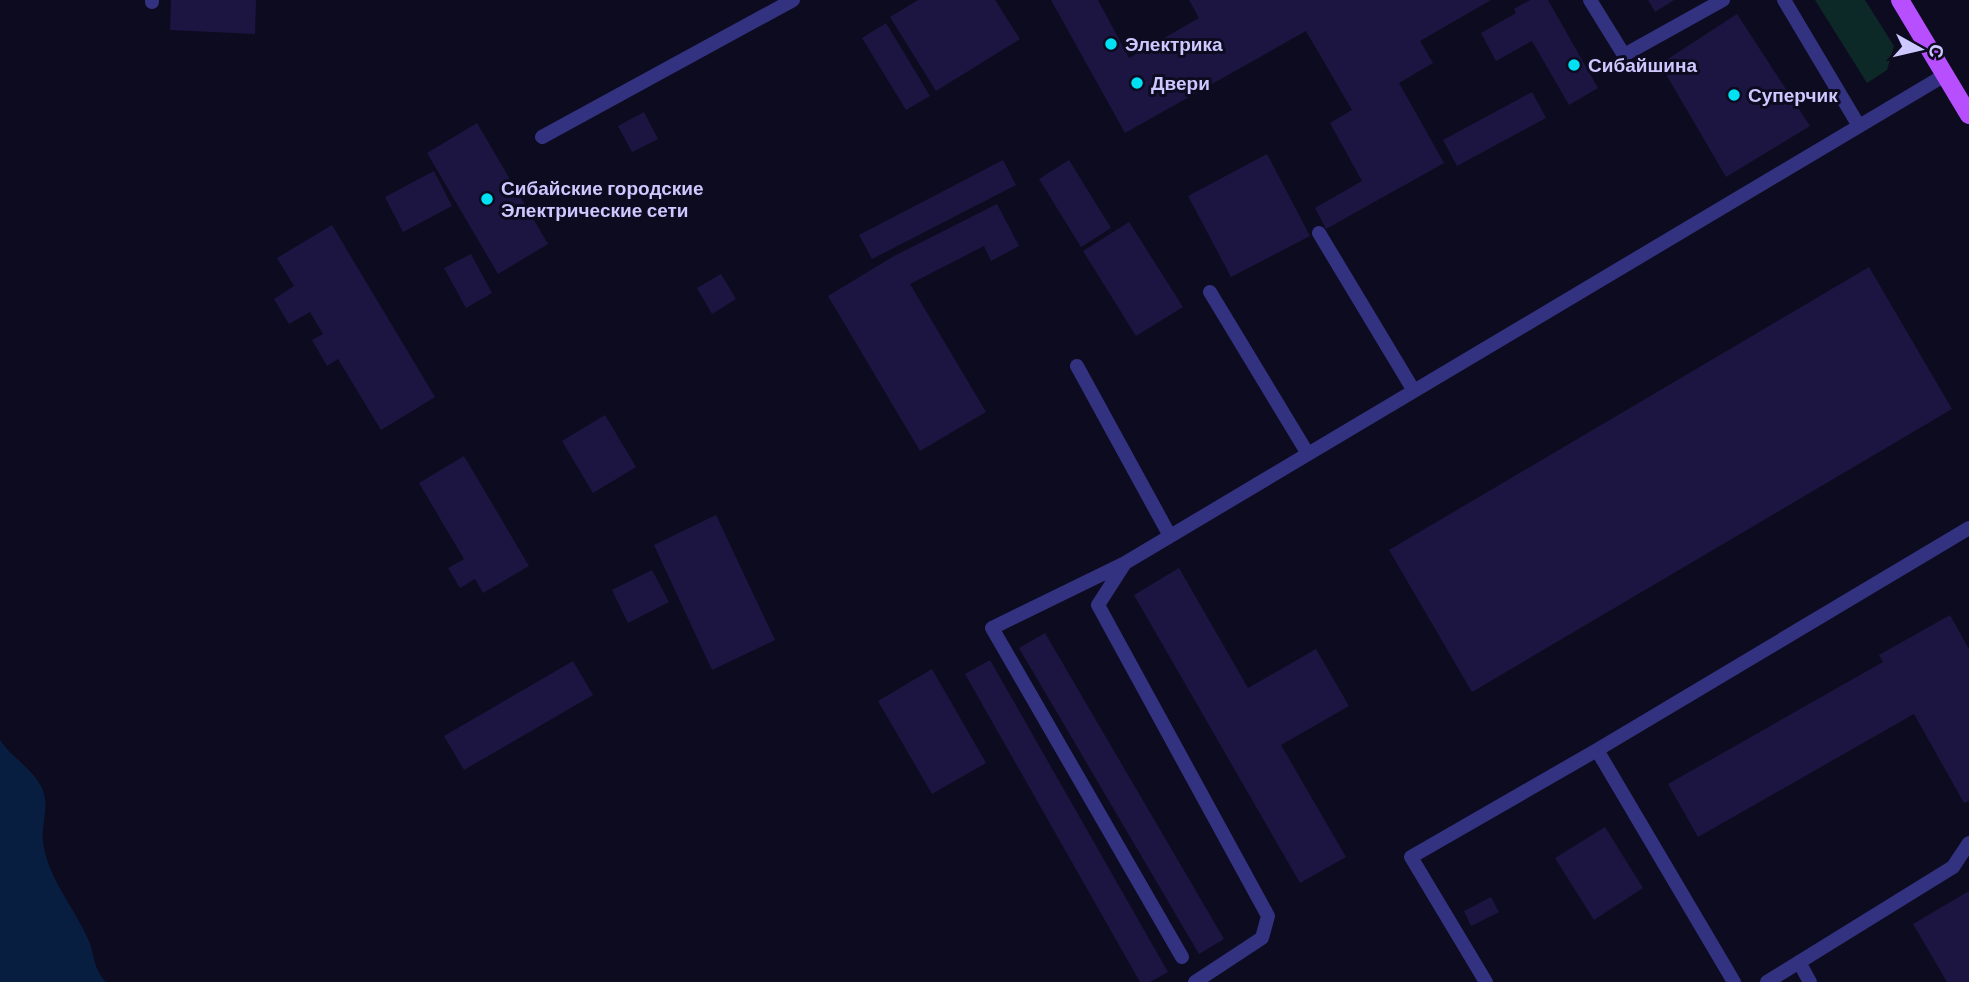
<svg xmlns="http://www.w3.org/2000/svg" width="1969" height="982" viewBox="0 0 1969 982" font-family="'DM Sans',sans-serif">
<rect width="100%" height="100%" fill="#0d0b1f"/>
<path fill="#0d2927" d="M 1815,0 L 1865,0 L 1894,46 L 1887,70 L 1867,83 Z"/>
<path fill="#071e41" d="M 0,740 C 11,757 32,768 42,788 C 50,806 41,823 43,841 C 47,877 74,907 88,939 C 95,955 93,969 106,982 L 0,982 Z"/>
<path fill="#1d1541" d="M 171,0 L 256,0 L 255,34 L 170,30 Z
M 918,0 L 995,0 L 1020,39 L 936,91 L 890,17 Z
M 1051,0 L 1098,0 L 1129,58 L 1199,18 L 1189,0 L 1491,0 L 1420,41 L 1433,63 L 1399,83 L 1444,163 L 1326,229 L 1315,208 L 1362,181 L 1330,123 L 1352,110 L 1306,31 L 1125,133 Z
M 1530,0 L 1548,0 L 1598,88 L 1569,105 L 1532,41 L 1496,61 L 1481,33 L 1516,13 L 1514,9 Z
M 1648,0 L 1674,0 L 1655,12 Z
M 1737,14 L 1810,126 L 1726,177 L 1660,64 Z
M 886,23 L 930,96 L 906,110 L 862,38 Z
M 1532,92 L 1546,118 L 1457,166 L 1443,140 Z
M 644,112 L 658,139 L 632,152 L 618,126 Z
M 477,123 L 548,244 L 498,274 L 427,153 Z
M 1267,154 L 1310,236 L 1231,277 L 1188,196 Z
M 1003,160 L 1016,185 L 872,259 L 859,235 Z
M 1069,160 L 1111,228 L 1081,247 L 1039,179 Z
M 434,171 L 452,206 L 403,232 L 385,197 Z
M 997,204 L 1019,246 L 991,261 L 984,246 L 910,284 L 986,412 L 920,451 L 828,296 L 894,256 Z
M 1129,222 L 1183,307 L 1136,336 L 1083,251 Z
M 332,225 L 435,397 L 381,430 L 338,359 L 327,366 L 312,340 L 323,334 L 310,312 L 289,324 L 274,299 L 294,286 L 277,258 Z
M 471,254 L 492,293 L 466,308 L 444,268 Z
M 1869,267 L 1952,409 L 1472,692 L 1389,550 Z
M 721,274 L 736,299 L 712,314 L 697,288 Z
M 605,415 L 636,467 L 593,493 L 562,441 Z
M 464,456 L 529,566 L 483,593 L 475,579 L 460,588 L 448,568 L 464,559 L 419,483 Z
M 716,515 L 775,640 L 712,670 L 654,545 Z
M 1179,568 L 1248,688 L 1316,649 L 1349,706 L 1281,745 L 1346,857 L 1300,883 L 1134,595 Z
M 652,570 L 669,602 L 628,623 L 612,590 Z
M 1950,615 L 1969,649 L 1969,801 L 1964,803 L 1914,714 L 1698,837 L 1668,784 L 1883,662 L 1879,655 Z
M 1045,633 L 1224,939 L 1199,954 L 1019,648 Z
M 990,660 L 1168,972 L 1150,982 L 1140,982 L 965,674 Z
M 573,661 L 593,695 L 464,770 L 444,736 Z
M 932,669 L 986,763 L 932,794 L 878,701 Z
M 1605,827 L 1643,888 L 1594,920 L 1555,858 Z
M 1969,891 L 1969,982 L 1947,982 L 1913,924 Z
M 1491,897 L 1499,912 L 1471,926 L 1464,911 Z"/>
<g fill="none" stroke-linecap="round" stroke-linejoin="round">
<path stroke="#333281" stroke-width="14" d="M 152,0 L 152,2
M 1590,0 L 1624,55 L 1723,0
M 1784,0 L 1859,126
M 542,137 L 793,0
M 1319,233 L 1414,391
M 1210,292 L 1308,454
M 1077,366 L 1170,536
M 1123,564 L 992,628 L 1182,957
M 1597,750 L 1734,982
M 1799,962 L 1810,982
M 1195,982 L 1262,938 L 1268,916 L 1098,605 L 1125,563 L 1945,75
M 1486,982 L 1411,857 L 1597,750 L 1969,528
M 1767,982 L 1953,867 L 1969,843"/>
<path stroke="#b84fff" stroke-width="18" d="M 1900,0 L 1969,115"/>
</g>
<g fill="#00e2f3" stroke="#0d0b1f" stroke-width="2.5">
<circle cx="1111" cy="44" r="7"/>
<circle cx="1574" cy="65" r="7"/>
<circle cx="1137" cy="83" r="7"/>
<circle cx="1734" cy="95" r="7"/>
<circle cx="487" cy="199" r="7"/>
</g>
<g text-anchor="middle" stroke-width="6" stroke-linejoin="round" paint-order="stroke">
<g font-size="19" font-weight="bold" fill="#cdc8ff" stroke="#0d0b1f" text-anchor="start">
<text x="1125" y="51">Электрика</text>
<text x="1588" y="72">Сибайшина</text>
<text x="1151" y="90">Двери</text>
<text x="1748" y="102">Суперчик</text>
<text x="501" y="195">Сибайские городские<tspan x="501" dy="22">Электрические сети</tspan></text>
</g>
</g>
<g transform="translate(1920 49) rotate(98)" stroke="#0d0b1f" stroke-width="5" paint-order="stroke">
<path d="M0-5L12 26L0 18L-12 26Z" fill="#cdc8ff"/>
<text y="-10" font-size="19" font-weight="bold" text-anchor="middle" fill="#cdc8ff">С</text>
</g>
</svg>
